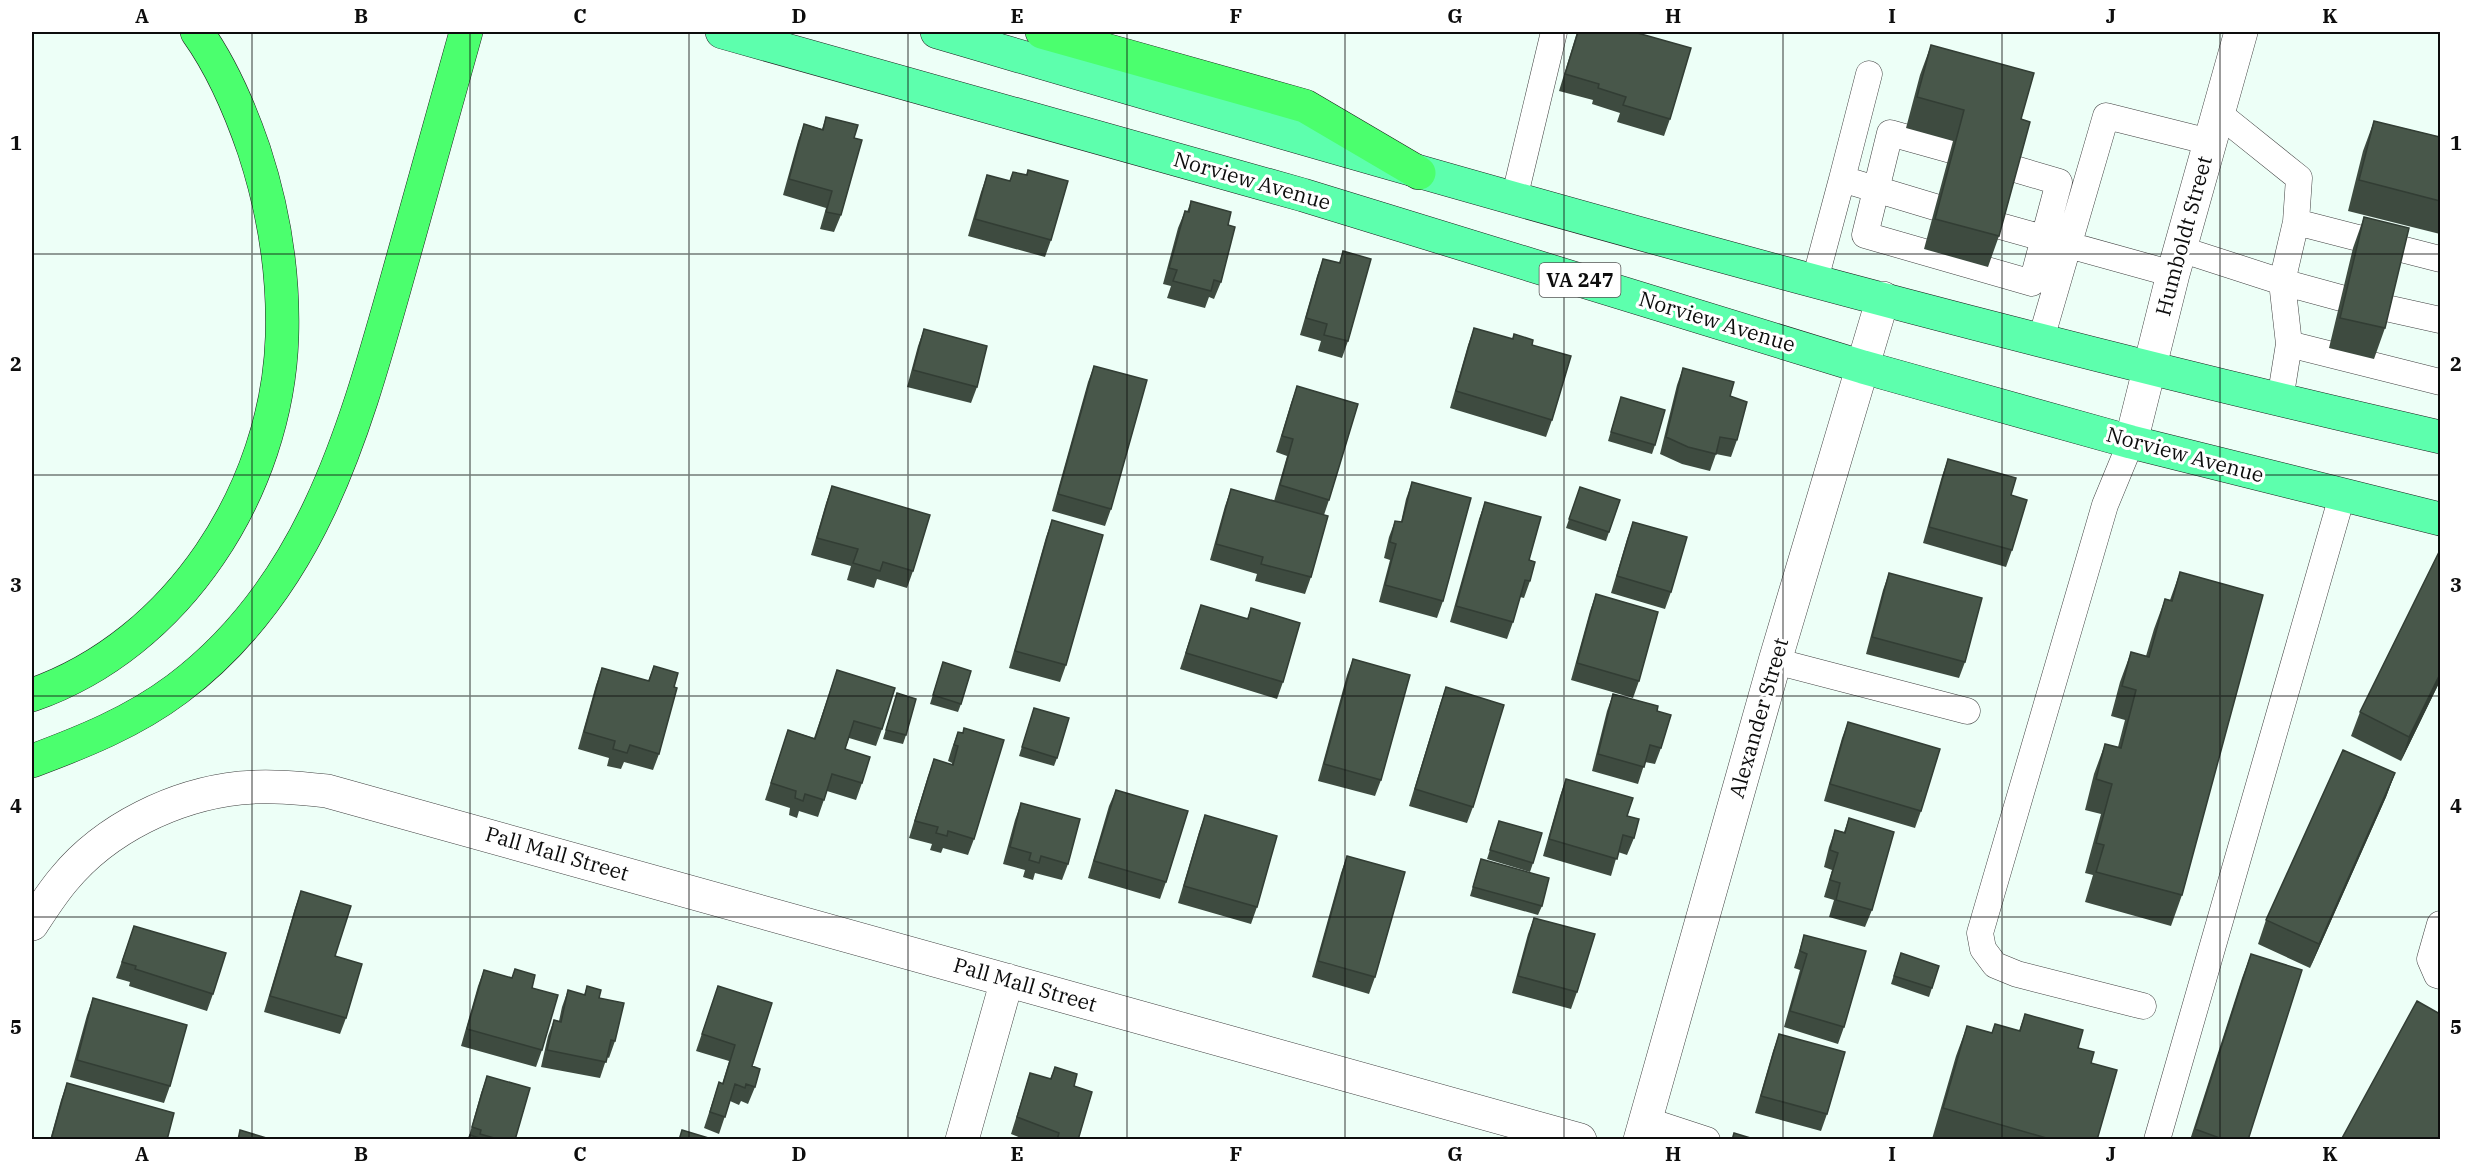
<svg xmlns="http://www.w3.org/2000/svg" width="2472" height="1171" viewBox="0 0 2472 1171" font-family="'IBM Plex Serif',serif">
<rect width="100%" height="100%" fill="#edfff7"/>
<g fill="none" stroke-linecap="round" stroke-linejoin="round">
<defs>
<path id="lane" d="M 2218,113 L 2299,178 L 2296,222
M 1951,150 L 1890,133 L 1865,235 L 2032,283 L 2059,182 L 2015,169
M 1842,179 L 1869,74
M 1514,199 L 1554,32
M 2000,226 L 2173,274
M 2180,249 L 2282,282 L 2289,344 L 2440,382
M 1815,280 L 1842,179 L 1935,207
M 2341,298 L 2282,282 L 2296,222 L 2440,259
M 2386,308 L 2440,320
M 2041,339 L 2106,116 L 2210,142
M 2280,400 L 2289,344
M 2131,442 L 2105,505 L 1980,933 L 1983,949 L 1995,965 L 2017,974 L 2143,1006
M 1775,661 L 1967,711
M 2440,924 L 2430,959 L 2437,975 L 2440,976
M 1646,1120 L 1707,1140
M 2157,1140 L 2342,496"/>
<path id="street" d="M 2131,442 L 2173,274 L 2241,32
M 32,924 C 42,909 52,893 64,879 C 106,828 175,795 240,788 C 269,785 298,788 327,791 L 1580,1140
M 962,1140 L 1007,980
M 1640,1140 L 1775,661 L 1883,298"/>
<path id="primary" d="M 722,32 L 1303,195 L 1863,367 L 2131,442 L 2440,519
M 937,32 C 1435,178 1934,322 2440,437"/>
<path id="highway" d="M 1042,32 L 1305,106 L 1419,173
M 32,695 C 178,644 277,490 282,337 C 284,272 274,211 254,150 C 240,109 222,67 197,32
M 32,761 C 83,742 133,722 177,689 C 314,586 355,428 399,272 C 421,192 444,112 466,32"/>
</defs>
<use href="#lane" stroke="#404040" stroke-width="27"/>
<use href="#street" stroke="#404040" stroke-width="34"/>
<use href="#primary" stroke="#1e1e1e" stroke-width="34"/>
<use href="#highway" stroke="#1e1e1e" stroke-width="34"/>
<use href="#lane" stroke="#fff" stroke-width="26"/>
<use href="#street" stroke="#fff" stroke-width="33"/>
<use href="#primary" stroke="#5dffad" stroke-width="33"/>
<use href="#highway" stroke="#4bff6e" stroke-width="33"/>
</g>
<path fill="#3e4b40" d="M 1577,32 L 1634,32 L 1670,119 L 1664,136 L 1617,122 L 1620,113 L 1592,104 L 1593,100 L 1559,91 Z
M 1931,45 L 2021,119 L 1999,236 L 1988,267 L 1924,249 L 1953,141 L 1906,128 L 1920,75 Z
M 826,117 L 854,138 L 841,215 L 834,232 L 820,229 L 826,208 L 783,195 L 798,141 L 804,124 L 822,129 Z
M 2374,121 L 2440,137 L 2440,234 L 2348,211 L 2363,151 Z
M 1028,170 L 1051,240 L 1045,257 L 968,236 L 981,192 L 987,175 L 1009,181 L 1026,175 Z
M 1191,201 L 1228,225 L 1221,282 L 1214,299 L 1209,297 L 1205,308 L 1167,298 L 1171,286 L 1163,284 L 1178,228 L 1185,211 L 1187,212 Z
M 2364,217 L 2385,328 L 2374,359 L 2329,348 L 2353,248 Z
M 1343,251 L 1348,341 L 1342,358 L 1318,351 L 1321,341 L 1300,335 L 1317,276 L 1323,259 L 1339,263 Z
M 1474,328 L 1512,339 L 1514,334 L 1532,345 L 1552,420 L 1546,437 L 1450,408 L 1468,345 Z
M 924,329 L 977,387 L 971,403 L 907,387 L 918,346 Z
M 1094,366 L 1111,509 L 1105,526 L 1052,511 L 1088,382 Z
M 1683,368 L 1737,440 L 1731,457 L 1716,454 L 1710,471 L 1682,464 L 1660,454 L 1677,385 Z
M 1297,386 L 1329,500 L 1324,515 L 1311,577 L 1305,594 L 1255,581 L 1257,574 L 1210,560 L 1225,506 L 1231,489 L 1274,501 L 1287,456 L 1276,452 L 1291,403 Z
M 1621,397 L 1655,445 L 1652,454 L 1608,441 Z
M 1948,459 L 2011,495 L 2012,550 L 2006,567 L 1923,543 L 1942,476 Z
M 1412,482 L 1443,601 L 1437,618 L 1379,602 L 1390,560 L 1384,558 L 1389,537 L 1395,521 L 1401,522 L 1406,499 Z
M 832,486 L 913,571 L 907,588 L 877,579 L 874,588 L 847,580 L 851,566 L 811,555 L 826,503 Z
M 1580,487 L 1620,500 L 1606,541 L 1566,528 Z
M 1485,502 L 1529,560 L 1530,581 L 1524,598 L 1520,597 L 1513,622 L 1507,639 L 1450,622 L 1479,519 Z
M 1052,520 L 1066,665 L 1060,682 L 1009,668 L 1046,537 Z
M 1633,522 L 1671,592 L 1665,609 L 1611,593 L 1627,539 Z
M 2180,572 L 2182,895 L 2171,926 L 2085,902 L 2093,875 L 2085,873 L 2101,814 L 2085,810 L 2094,774 L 2105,744 L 2118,747 L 2125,720 L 2111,716 L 2120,682 L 2131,652 L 2146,656 L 2154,629 L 2165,599 L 2170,600 Z
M 1889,573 L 1965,662 L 1959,678 L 1866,654 L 1883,590 Z
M 1596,594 L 1639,681 L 1633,698 L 1571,680 L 1590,611 Z
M 1201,605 L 1247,619 L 1251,608 L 1283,682 L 1277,699 L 1180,669 Z
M 1353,659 L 1381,780 L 1375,796 L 1318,781 L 1347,675 Z
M 943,662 L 961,704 L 958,712 L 930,704 Z
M 654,666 L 674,687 L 659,754 L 653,770 L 624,762 L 621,769 L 607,766 L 609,758 L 578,749 L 596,685 L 602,668 L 648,681 Z
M 837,670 L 882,729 L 876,746 L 849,738 L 845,749 L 862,783 L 856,800 L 827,791 L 818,817 L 799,811 L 797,818 L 789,815 L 790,808 L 765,800 L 788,730 L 814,738 Z
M 2440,681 L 2401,761 L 2351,736 L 2360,712 Z
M 1446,687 L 1473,807 L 1467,823 L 1409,806 L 1440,704 Z
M 897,693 L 906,735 L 903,744 L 883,739 Z
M 1613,694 L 1657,711 L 1661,748 L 1655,764 L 1645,762 L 1638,784 L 1592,771 L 1607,711 Z
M 1034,708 L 1057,758 L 1054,766 L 1019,756 Z
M 1848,722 L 1921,811 L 1915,828 L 1824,801 L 1842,738 Z
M 964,728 L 974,839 L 968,855 L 943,848 L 941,853 L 930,850 L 932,844 L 909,838 L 928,776 L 934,759 L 952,765 L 952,763 L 948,761 L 952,748 L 958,732 L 963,733 Z
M 2395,773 L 2386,797 L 2310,968 L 2258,944 L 2266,920 Z
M 1566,779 L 1627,816 L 1634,838 L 1627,855 L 1618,852 L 1611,876 L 1543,856 L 1560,796 Z
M 1116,790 L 1166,882 L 1160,899 L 1088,878 L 1109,806 Z
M 1021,803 L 1068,864 L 1062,880 L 1035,873 L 1033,880 L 1023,877 L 1025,870 L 1003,864 L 1015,820 Z
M 1205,815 L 1257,907 L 1251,924 L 1178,903 L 1199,832 Z
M 1849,818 L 1872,910 L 1865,927 L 1829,917 L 1834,900 L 1824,897 L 1832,870 L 1824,867 L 1829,847 L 1835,830 L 1844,832 Z
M 1499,821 L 1533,863 L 1530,872 L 1487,859 Z
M 1347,856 L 1375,977 L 1369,994 L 1312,977 L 1341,873 Z
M 1481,859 L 1542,906 L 1538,915 L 1470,896 Z
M 301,891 L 335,956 L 346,1018 L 340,1034 L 264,1012 L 295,908 Z
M 1534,918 L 1577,992 L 1571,1009 L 1512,993 L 1528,934 Z
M 134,926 L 213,994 L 207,1011 L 129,986 L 130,982 L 116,978 Z
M 1804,935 L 1844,1027 L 1838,1044 L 1784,1027 L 1800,970 L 1794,968 Z
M 2251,954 L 2248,1140 L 2190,1140 L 2242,978 Z
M 1898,962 L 1932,988 L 1929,997 L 1891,984 Z
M 515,969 L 532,988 L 542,1050 L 536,1067 L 461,1046 L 478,986 L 484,970 L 512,978 Z
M 587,986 L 599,998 L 615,1041 L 609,1058 L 607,1057 L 600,1078 L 541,1067 L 548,1036 L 554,1020 L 559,1021 L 562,1007 L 568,990 L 584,995 Z
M 718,986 L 752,1066 L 755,1087 L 748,1104 L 741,1101 L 739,1105 L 730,1101 L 719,1134 L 704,1128 L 719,1082 L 722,1084 L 729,1061 L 696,1051 Z
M 93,998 L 170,1086 L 164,1103 L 70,1077 L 87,1015 Z
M 2025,1014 L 2078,1048 L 2091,1063 L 2097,1140 L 1936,1140 L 1932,1139 L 1956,1056 L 1967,1026 L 1992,1033 L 2019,1031 Z
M 1779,1034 L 1827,1114 L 1821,1131 L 1755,1113 L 1773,1051 Z
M 1055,1067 L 1074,1086 L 1078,1140 L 1026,1140 L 1011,1134 L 1030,1073 L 1050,1079 Z
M 487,1076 L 515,1140 L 468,1140 L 481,1093 Z
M 67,1083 L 167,1140 L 50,1140 L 61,1100 Z"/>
<path fill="#323d34" d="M 2440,674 L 2440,681 L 2401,761 L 2409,737 Z
M 2395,773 L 2386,797 L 2310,968 L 2319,944 Z"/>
<path fill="#48574a" stroke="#323d34" stroke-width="1.5" d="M 1578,32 L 1634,32 L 1691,48 L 1670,119 L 1623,105 L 1626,97 L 1598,88 L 1599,84 L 1565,74 Z
M 1931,45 L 2034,73 L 2021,119 L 2030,122 L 1999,236 L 1935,219 L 1964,110 L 1917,97 Z
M 826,117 L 858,125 L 854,138 L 862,140 L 841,215 L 826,212 L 832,191 L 789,179 L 804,124 L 823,130 Z
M 2374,121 L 2440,137 L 2440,201 L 2359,180 Z
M 1028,170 L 1068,181 L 1051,240 L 975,219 L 987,175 L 1010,181 L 1013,172 L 1027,175 Z
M 1191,201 L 1231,212 L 1228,225 L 1235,227 L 1221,282 L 1214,280 L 1211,291 L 1173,281 L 1177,270 L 1169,268 L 1185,211 L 1189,212 Z
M 2364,217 L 2409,228 L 2385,328 L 2340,318 Z
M 1343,251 L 1371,259 L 1348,341 L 1324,335 L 1327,324 L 1306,318 L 1323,259 L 1340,263 Z
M 1474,328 L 1513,339 L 1514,334 L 1533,340 L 1532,345 L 1571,356 L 1552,420 L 1456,391 Z
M 924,329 L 987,346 L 977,387 L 913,370 Z
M 1094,366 L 1147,380 L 1111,509 L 1058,494 Z
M 1683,368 L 1734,382 L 1730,396 L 1747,402 L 1737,440 L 1720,437 L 1716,454 L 1688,447 L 1666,437 Z
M 1297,386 L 1358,404 L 1329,500 L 1280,485 L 1293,439 L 1282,436 Z
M 1621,397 L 1665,410 L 1655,445 L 1611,432 Z
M 1948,459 L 2016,478 L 2011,495 L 2027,500 L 2012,550 L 1929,527 Z
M 1412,482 L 1471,498 L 1443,601 L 1385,585 L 1396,544 L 1390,542 L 1395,521 L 1402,522 Z
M 832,486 L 930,515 L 913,571 L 883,562 L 880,571 L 853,563 L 858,549 L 817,538 Z
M 1580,487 L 1620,500 L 1609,532 L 1569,519 Z
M 1231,489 L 1328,516 L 1311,577 L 1261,564 L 1263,557 L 1216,544 Z
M 1485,502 L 1541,517 L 1529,560 L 1535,562 L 1530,581 L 1525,580 L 1513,622 L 1456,606 Z
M 1052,520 L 1103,535 L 1066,665 L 1015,651 Z
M 1633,522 L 1687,537 L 1671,592 L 1617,576 Z
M 2440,550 L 2440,674 L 2409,737 L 2360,712 Z
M 2180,572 L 2263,595 L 2182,895 L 2096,872 L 2104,845 L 2096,843 L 2112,784 L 2096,779 L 2105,744 L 2121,748 L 2136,690 L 2122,686 L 2131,652 L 2149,657 L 2165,599 L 2172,601 Z
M 1889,573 L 1982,598 L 1965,662 L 1872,637 Z
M 1596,594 L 1658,612 L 1639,681 L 1577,663 Z
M 1201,605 L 1248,619 L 1251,608 L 1300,623 L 1283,682 L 1186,653 Z
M 1353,659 L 1410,675 L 1381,780 L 1324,764 Z
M 943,662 L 971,671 L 961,704 L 933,695 Z
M 654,666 L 678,673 L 674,687 L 677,688 L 659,754 L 630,745 L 627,753 L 613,749 L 615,741 L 584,732 L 602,668 L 649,681 Z
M 837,670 L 895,688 L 882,729 L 854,721 L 845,749 L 870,757 L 862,783 L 832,774 L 824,800 L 805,794 L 803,801 L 795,798 L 796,791 L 771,783 L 788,730 L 815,739 Z
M 1446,687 L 1504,705 L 1473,807 L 1415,789 Z
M 897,693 L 916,699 L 906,735 L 886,730 Z
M 1613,694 L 1658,706 L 1657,711 L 1671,715 L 1661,748 L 1650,745 L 1644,767 L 1598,754 Z
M 1034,708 L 1069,718 L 1057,758 L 1022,747 Z
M 1848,722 L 1940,749 L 1921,811 L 1830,784 Z
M 964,728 L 1004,740 L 974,839 L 948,831 L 947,836 L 936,833 L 938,827 L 915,821 L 934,759 L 953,765 L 958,746 L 954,745 L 958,732 L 963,733 Z
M 2343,750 L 2395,773 L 2319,944 L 2266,920 Z
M 1566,779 L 1633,798 L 1627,816 L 1639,819 L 1634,838 L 1623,835 L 1617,859 L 1549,839 Z
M 1116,790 L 1188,811 L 1166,882 L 1094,861 Z
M 1021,803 L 1080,819 L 1068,864 L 1041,856 L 1039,863 L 1029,860 L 1031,853 L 1010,847 Z
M 1205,815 L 1277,836 L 1257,907 L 1184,886 Z
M 1849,818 L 1894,832 L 1872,910 L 1836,900 L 1840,883 L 1830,880 L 1838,853 L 1830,850 L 1835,830 L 1845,833 Z
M 1499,821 L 1542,833 L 1533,863 L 1490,850 Z
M 1347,856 L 1405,872 L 1375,977 L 1318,961 Z
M 1481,859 L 1549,878 L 1542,906 L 1473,887 Z
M 301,891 L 351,906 L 335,956 L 362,964 L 346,1018 L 270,996 Z
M 1534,918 L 1595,934 L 1577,992 L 1518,976 Z
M 134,926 L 226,953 L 213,994 L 135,969 L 136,966 L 122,962 Z
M 1804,935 L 1866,951 L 1844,1027 L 1790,1011 L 1807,954 L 1800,951 Z
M 1901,953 L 1939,966 L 1932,988 L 1894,976 Z
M 2251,954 L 2302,970 L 2248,1140 L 2225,1140 L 2195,1129 Z
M 515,969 L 535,975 L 532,988 L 558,995 L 542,1050 L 467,1029 L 484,970 L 512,978 Z
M 587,986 L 601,990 L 599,998 L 624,1003 L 615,1041 L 611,1040 L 606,1062 L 547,1050 L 554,1020 L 561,1022 L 568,990 L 585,995 Z
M 718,986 L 772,1003 L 752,1066 L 760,1069 L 755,1087 L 746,1084 L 745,1088 L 735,1084 L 725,1117 L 710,1112 L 719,1082 L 723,1084 L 735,1045 L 702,1034 Z
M 93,998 L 187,1025 L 170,1086 L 77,1060 Z
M 2417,1001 L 2440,1014 L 2440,1140 L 2341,1140 Z
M 2025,1014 L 2083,1030 L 2078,1048 L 2094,1052 L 2091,1063 L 2117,1070 L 2097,1140 L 2053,1140 L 1943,1108 L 1967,1026 L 1992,1033 L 1995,1024 L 2020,1031 Z
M 1779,1034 L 1845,1052 L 1827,1114 L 1761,1096 Z
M 1055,1067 L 1077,1074 L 1074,1086 L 1092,1092 L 1078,1140 L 1057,1140 L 1059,1133 L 1017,1117 L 1030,1073 L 1051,1079 Z
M 487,1076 L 530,1088 L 515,1140 L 501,1140 L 480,1134 L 481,1130 L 472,1127 Z
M 67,1083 L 174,1113 L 167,1140 L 51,1140 Z
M 240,1130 L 273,1140 L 238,1140 Z
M 682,1130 L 715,1140 L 679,1140 Z
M 1734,1133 L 1757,1140 L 1732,1140 Z
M 470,1135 L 485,1140 L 468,1140 Z"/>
<path fill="none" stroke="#0d0d0d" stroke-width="1.5" stroke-opacity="0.55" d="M 252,32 L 252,1140M 470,32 L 470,1140M 689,32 L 689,1140M 908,32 L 908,1140M 1127,32 L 1127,1140M 1345,32 L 1345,1140M 1564,32 L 1564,1140M 1783,32 L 1783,1140M 2002,32 L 2002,1140M 2220,32 L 2220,1140M 32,254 L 2440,254M 32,475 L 2440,475M 32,696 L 2440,696M 32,917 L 2440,917"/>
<g text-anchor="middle" stroke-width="6" stroke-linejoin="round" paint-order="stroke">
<rect fill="#fff" stroke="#565656" stroke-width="1.5" x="1539.5" y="263" width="81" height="34" rx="4.5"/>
<g font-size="20" font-weight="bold" fill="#0d0d0d">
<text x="1580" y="287">VA 247</text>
</g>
<g font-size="21" fill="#0d0d0d" stroke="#fff">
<text transform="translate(1252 181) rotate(16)" y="7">Norview Avenue</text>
<text transform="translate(2184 236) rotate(-75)" y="7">Humboldt Street</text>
<text transform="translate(1717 322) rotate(17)" y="7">Norview Avenue</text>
<text transform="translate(2185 455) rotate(15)" y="7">Norview Avenue</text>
<text transform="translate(1759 718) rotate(-74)" y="7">Alexander Street</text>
<text transform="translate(557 854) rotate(16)" y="7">Pall Mall Street</text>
<text transform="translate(1025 985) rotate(16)" y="7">Pall Mall Street</text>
</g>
</g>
<rect width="2472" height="1171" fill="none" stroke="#ffffff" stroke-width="66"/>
<rect x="33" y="33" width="2406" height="1105" fill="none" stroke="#0d0d0d" stroke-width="2"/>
<g font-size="20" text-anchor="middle" font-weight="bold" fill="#0d0d0d">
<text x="142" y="23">A</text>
<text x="361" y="23">B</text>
<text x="580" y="23">C</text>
<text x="799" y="23">D</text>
<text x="1017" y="23">E</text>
<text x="1236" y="23">F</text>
<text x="1455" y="23">G</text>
<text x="1673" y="23">H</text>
<text x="1892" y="23">I</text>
<text x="2111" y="23">J</text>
<text x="2330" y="23">K</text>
<text x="16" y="150">1</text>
<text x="2456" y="150">1</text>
<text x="16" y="371">2</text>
<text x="2456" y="371">2</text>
<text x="16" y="592">3</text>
<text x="2456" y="592">3</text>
<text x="16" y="813">4</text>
<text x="2456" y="813">4</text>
<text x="16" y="1034">5</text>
<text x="2456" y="1034">5</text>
<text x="142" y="1161">A</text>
<text x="361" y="1161">B</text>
<text x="580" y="1161">C</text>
<text x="799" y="1161">D</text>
<text x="1017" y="1161">E</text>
<text x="1236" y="1161">F</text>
<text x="1455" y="1161">G</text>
<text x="1673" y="1161">H</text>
<text x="1892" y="1161">I</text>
<text x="2111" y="1161">J</text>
<text x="2330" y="1161">K</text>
</g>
</svg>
